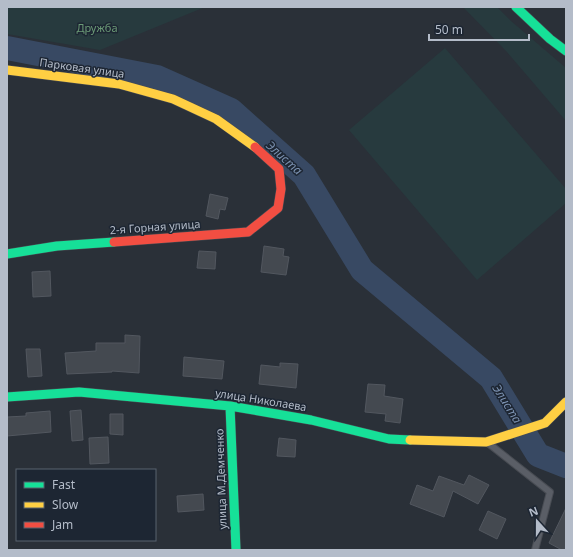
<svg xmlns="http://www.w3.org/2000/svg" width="573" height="557" viewBox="0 0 573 557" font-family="'Noto Sans',sans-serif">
<rect width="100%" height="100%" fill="#2a3038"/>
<path fill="#273a3e" d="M 7,7 L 205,7 L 100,50 L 7,34 Z
M 463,7 L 497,7 L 511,21 L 566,68 L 566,121 L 507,52 Z
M 445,48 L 566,189 L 566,203 L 477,280 L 349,130 Z"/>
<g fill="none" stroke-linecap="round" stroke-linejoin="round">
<path stroke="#384963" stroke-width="24" d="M 7,48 L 157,77 L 231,110 L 304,175 L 362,270 L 491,378 L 538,455 L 566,466"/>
</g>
<path fill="#444950" stroke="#52575f" d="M 210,194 L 228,198 L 225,210 L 220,209 L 218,219 L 206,216 Z
M 264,246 L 284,249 L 283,256 L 289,257 L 286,275 L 261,272 Z
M 199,251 L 216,252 L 215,269 L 197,268 Z
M 50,271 L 51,296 L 33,297 L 32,272 Z
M 125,335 L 140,336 L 139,373 L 112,371 L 112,372 L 67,374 L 65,353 L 96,351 L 96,343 L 125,343 Z
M 26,349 L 40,349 L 42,376 L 28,377 Z
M 184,357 L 224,361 L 222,379 L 183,376 Z
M 280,363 L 298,364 L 296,388 L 259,384 L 261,365 L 280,367 Z
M 368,384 L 385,385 L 384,396 L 403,399 L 400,423 L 385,421 L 386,414 L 365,412 Z
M 81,410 L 83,440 L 72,441 L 70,411 Z
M 50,411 L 51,432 L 7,436 L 7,417 L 26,416 L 26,413 Z
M 110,414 L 123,414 L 123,435 L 110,434 Z
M 108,437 L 109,463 L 90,464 L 89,438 Z
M 279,438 L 296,440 L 295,457 L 277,456 Z
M 469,475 L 489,485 L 478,504 L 453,491 L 444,517 L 410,504 L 417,485 L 433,491 L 439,476 L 464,485 Z
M 203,494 L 204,510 L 178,512 L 177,496 Z
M 566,508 L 566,550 L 562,550 L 549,543 Z
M 488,511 L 506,519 L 497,539 L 479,530 Z"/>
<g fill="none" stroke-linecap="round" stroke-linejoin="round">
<defs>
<path id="lane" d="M 488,443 L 550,492 L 535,550"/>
<path id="fast" d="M 516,7 L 550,39 L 566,51
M 7,254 L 57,246 L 114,242
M 7,397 L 79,392 L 230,406 L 311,420 L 389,439 L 410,440
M 230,406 L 236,550"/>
<path id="slow" d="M 7,70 L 119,84 L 173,99 L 216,119 L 255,147
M 410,440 L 486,442 L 545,423 L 566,402"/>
<path id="jam" d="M 114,242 L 248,232 L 278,208 L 281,189 L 279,169 L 255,147"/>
</defs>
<use href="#lane" stroke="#484c53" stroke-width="8"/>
<use href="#fast" stroke="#484c53" stroke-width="10"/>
<use href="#slow" stroke="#484c53" stroke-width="10"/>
<use href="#jam" stroke="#484c53" stroke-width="10"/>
<use href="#lane" stroke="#5a5e66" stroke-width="6"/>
<use href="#fast" stroke="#16e098" stroke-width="9"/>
<use href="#slow" stroke="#ffcf43" stroke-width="9"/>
<use href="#jam" stroke="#f24e42" stroke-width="9"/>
</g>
<g text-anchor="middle" stroke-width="3" stroke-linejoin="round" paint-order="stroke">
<g font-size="11" fill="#6b9a76" stroke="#1d2633">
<text x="97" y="32">Дружба</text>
</g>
<g font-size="11" fill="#b4bcc9" stroke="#1d2633">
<text transform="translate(82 68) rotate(8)" y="4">Парковая улица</text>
<text transform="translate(155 227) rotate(-4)" y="4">2-я Горная улица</text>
<text transform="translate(261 400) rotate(9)" y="4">улица Николаева</text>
<text transform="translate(221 479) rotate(-92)" y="4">улица М.Демченко</text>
</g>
<g font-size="12" font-style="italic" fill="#7c92b1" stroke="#1d2633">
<text transform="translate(284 158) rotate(42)" y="4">Элиста</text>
<text transform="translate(507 404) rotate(58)" y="4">Элиста</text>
</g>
</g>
<rect width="573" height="557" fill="none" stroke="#b4bcc9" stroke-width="16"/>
<rect x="16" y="469" width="140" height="72" fill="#1d2633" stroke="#59626f"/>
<rect x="24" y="482" width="20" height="6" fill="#16e098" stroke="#59626f"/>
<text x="52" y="489" font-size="12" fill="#b4bcc9">Fast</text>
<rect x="24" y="502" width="20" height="6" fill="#ffcf43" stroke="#59626f"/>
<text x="52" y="509" font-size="12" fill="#b4bcc9">Slow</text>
<rect x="24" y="522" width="20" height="6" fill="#f24e42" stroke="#59626f"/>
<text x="52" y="529" font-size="12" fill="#b4bcc9">Jam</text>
<g transform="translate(537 521) rotate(339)" stroke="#1d2633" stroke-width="3" paint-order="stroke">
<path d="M0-3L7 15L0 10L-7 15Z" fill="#b4bcc9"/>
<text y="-6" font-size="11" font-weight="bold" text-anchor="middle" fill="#b4bcc9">N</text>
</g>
<path d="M429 34v6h100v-6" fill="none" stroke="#b4bcc9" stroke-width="2"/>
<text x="435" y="34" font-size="12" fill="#b4bcc9" stroke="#1d2633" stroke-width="3" paint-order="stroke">50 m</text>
</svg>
